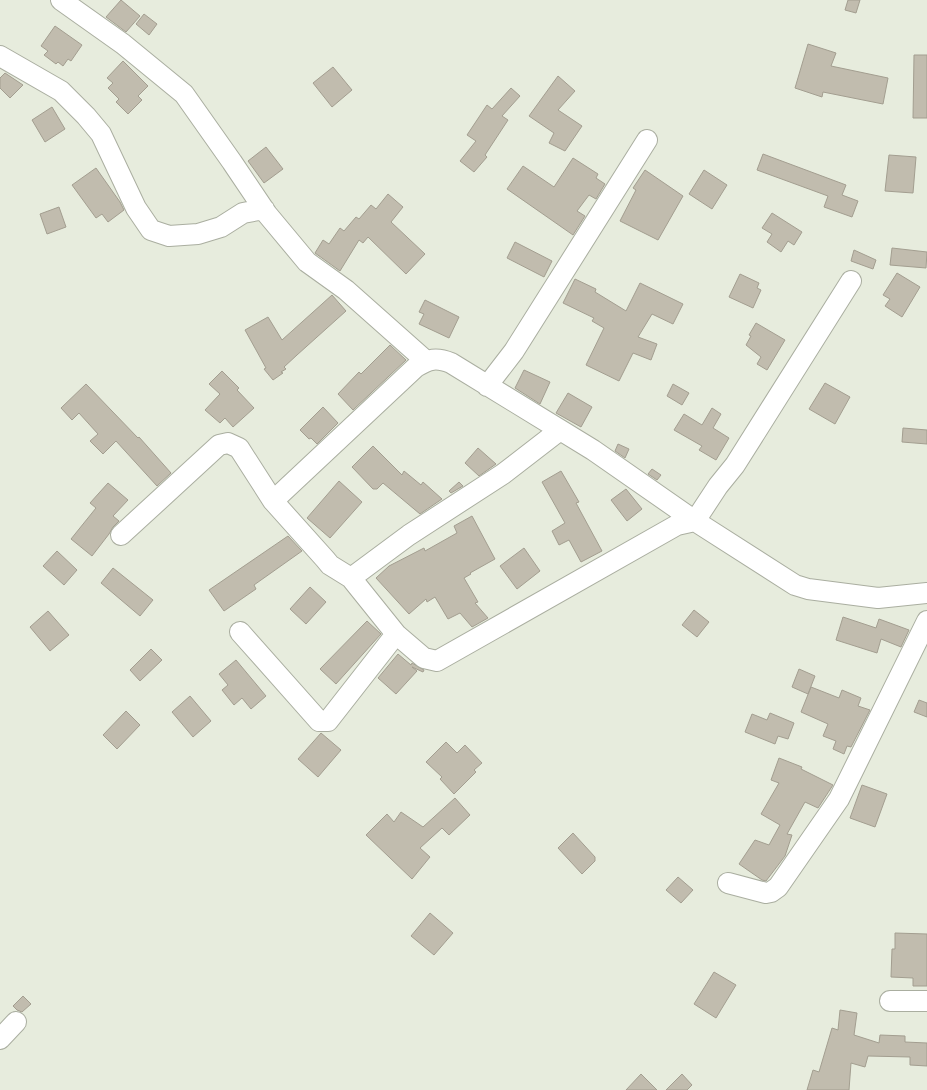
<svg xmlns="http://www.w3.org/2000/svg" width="927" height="1090" viewBox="0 0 927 1090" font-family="'PT Sans Narrow',sans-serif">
<rect width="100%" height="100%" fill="#e7ecdd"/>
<path fill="#c1bcae" stroke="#a39e90" d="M 121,0 L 140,16 L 126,32 L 106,17 Z
M 848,0 L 860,0 L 856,13 L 845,10 Z
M 144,14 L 157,24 L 149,35 L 136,24 Z
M 55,26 L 82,45 L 71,61 L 68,59 L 63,66 L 58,62 L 56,64 L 44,55 L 48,51 L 41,46 Z
M 808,44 L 836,53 L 831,66 L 888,78 L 883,104 L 823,92 L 822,97 L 795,88 Z
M 914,55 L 927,55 L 927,118 L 913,118 Z
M 123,61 L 148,86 L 138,96 L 142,100 L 128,114 L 116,102 L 119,99 L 108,88 L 113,83 L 107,78 Z
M 333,67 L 352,90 L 332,107 L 313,83 Z
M 5,73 L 23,85 L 10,98 L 0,88 L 0,78 Z
M 558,76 L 575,91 L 558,110 L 582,126 L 565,151 L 549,143 L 554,133 L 529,116 Z
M 511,88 L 520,96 L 502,116 L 508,120 L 485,155 L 487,157 L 474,172 L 460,161 L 476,141 L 467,135 L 487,105 L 492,109 Z
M 52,107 L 65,129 L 45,142 L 32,120 Z
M 266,147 L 283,169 L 264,183 L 248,161 Z
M 763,154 L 846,185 L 842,195 L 858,201 L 852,217 L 824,207 L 828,196 L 757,170 Z
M 889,155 L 916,157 L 913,193 L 885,191 Z
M 573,158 L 598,174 L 596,178 L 605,184 L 596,199 L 589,195 L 577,211 L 585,216 L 573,235 L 507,189 L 523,166 L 554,187 Z
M 96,168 L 120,202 L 124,210 L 108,222 L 102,214 L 96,218 L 72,185 Z
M 645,170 L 683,196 L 658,240 L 620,221 L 636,190 L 633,188 Z
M 704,170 L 727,185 L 712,209 L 689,194 Z
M 388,194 L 403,207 L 391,222 L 425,254 L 406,274 L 368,237 L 363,243 L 359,240 L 340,271 L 315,253 L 323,240 L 329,244 L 340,228 L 344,231 L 356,217 L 359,219 L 371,205 L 376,209 Z
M 59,207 L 66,227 L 47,234 L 40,214 Z
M 772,213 L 802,232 L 794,245 L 788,241 L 781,252 L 767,242 L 772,234 L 762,228 Z
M 515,242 L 552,261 L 544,277 L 507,258 Z
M 892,248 L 927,252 L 926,268 L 890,265 Z
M 854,250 L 876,260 L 873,269 L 851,261 Z
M 897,273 L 920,287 L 902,317 L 885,306 L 890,299 L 883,295 Z
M 740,274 L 759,283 L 757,288 L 761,290 L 753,308 L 729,297 Z
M 575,279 L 596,289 L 595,292 L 626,311 L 640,283 L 683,304 L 673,324 L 652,314 L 638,337 L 657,344 L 651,360 L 633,353 L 619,381 L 586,365 L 604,328 L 592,321 L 594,318 L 563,303 Z
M 332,295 L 346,311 L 297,355 L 284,367 L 286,369 L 281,372 L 283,373 L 273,380 L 264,369 L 266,368 L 245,330 L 268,317 L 282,340 Z
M 425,300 L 459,317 L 449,338 L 419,324 L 424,314 L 419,312 Z
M 756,323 L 785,340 L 767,370 L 757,364 L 761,357 L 746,345 L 751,336 L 749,335 Z
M 390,345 L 406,360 L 353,410 L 338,394 L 359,372 L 361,374 Z
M 524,370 L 550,382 L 540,404 L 515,388 Z
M 222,371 L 239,388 L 237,390 L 254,408 L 233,427 L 225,418 L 220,423 L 205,410 L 220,394 L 209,384 Z
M 825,383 L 850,397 L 835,424 L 809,409 Z
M 86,384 L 138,438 L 139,437 L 171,473 L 157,486 L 116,441 L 103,454 L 90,441 L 98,434 L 79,413 L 72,420 L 61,408 Z
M 673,384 L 689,393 L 682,405 L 667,396 Z
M 568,393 L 592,407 L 581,427 L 556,413 Z
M 323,407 L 338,423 L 317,444 L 311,438 L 309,439 L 300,430 Z
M 712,408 L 721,414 L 713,428 L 729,438 L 716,460 L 699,450 L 702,446 L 674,430 L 684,414 L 702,425 Z
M 903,428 L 927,430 L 927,444 L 902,442 Z
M 618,444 L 629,449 L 625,458 L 615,451 Z
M 373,446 L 402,475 L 404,471 L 421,485 L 423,482 L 442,499 L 420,514 L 383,483 L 377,489 L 373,489 L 352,467 Z
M 478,448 L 496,464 L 479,476 L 465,463 Z
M 652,469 L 661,475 L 657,480 L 648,474 Z
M 561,471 L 579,502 L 576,503 L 602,551 L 581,562 L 569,540 L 559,545 L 552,531 L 565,523 L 542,482 Z
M 339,481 L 362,502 L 330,538 L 307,518 Z
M 459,482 L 463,486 L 451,493 L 449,491 Z
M 108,483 L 128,500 L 113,516 L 119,521 L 113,527 L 109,534 L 92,556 L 71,539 L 96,508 L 90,503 Z
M 626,489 L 642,509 L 627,521 L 611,500 Z
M 472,516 L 495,559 L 470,573 L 471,574 L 464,578 L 478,602 L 475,603 L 488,618 L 472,627 L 460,613 L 448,619 L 435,597 L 427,602 L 426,599 L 409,614 L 376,578 L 389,566 L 424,548 L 425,551 L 457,533 L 454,526 Z
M 288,536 L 302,551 L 254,585 L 256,589 L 224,611 L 209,590 Z
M 524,548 L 540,571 L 517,589 L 500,566 Z
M 57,551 L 77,570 L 64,585 L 43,566 Z
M 113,568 L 153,600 L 140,616 L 101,583 Z
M 310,587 L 326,602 L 306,624 L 290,609 Z
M 694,610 L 709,622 L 697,637 L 682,625 Z
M 48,611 L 69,635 L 50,651 L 30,627 Z
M 843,617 L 876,628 L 879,619 L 909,630 L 901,647 L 881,639 L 877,653 L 836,640 Z
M 367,621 L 381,634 L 336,684 L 320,669 Z
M 151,649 L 162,660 L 140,681 L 130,670 Z
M 398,654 L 411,665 L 412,663 L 424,670 L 423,672 L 412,667 L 417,671 L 396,694 L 378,678 Z
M 236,660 L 266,696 L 251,709 L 242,698 L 234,705 L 222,690 L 228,685 L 219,674 Z
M 799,669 L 815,676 L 808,694 L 792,687 Z
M 811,687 L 839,698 L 842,690 L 861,698 L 858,706 L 870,710 L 851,747 L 847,746 L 844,754 L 833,749 L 836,741 L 823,736 L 828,724 L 801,712 Z
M 190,696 L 211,721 L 193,737 L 172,712 Z
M 919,700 L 927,703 L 927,717 L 914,712 Z
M 126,711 L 140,725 L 117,749 L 103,735 Z
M 770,713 L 794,723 L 788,739 L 778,736 L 775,744 L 745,732 L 752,714 L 767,720 Z
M 321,733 L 341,750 L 318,777 L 298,759 Z
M 446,742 L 457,753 L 465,745 L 482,763 L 474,770 L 476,772 L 454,794 L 440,779 L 442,777 L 426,762 Z
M 779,758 L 802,767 L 801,769 L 833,785 L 818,808 L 805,802 L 787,834 L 792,835 L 785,856 L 766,881 L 762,880 L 739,864 L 755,840 L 769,845 L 780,825 L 761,814 L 779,783 L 771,780 Z
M 862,785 L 887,794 L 875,827 L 850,818 Z
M 455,798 L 470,815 L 449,835 L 442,828 L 420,848 L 430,857 L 412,879 L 366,835 L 387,814 L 394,822 L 401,812 L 423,827 Z
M 573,833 L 595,857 L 595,861 L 582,874 L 558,848 Z
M 678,877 L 693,890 L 681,903 L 666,890 Z
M 430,913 L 453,933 L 434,955 L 411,936 Z
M 895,933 L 927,934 L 927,986 L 913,986 L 913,978 L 891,977 L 892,949 L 895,949 Z
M 714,972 L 736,985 L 716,1018 L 694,1004 Z
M 23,996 L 31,1004 L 22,1012 L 17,1010 L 13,1006 Z
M 840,1010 L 857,1013 L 854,1035 L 879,1043 L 880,1035 L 905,1036 L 905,1042 L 927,1043 L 927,1066 L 910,1065 L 910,1057 L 868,1056 L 865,1067 L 851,1063 L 849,1090 L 807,1090 L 813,1070 L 819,1072 L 832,1028 L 838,1030 Z
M 641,1074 L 657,1090 L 626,1090 Z
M 682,1074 L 692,1085 L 687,1090 L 666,1090 Z"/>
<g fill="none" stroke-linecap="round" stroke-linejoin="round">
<defs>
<path id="minor" d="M 61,0 L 123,44 L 184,94 L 232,162 L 267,214 L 307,262 L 346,290 L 426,361
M 0,56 L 61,91 L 86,116 L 101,134 L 136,208 L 151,230 L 169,236 L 198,234 L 221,227 L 243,213 L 264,209
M 487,386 L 514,351 L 647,140
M 273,501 L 416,367 C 429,359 436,357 451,363 L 593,450 L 695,521 L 795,585 L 808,589 L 878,598 L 927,593
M 121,535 L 219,445 L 228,443 L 239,448 L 273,501 L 325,559 L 330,565 L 351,578 L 409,535 L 503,474 L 560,430
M 351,578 L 396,634 L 424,658 L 437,661 L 677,525 L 695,521 L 718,486 L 735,465 L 851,281
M 240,632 L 319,721 L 328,721 L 396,634
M 728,883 L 766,893 L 771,892 L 778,887 L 839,799 L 927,621
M 890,1001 L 927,1001
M 0,1039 L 16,1022"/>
</defs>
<use href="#minor" stroke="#aaaea0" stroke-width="22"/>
<use href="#minor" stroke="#fff" stroke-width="20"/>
</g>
</svg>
